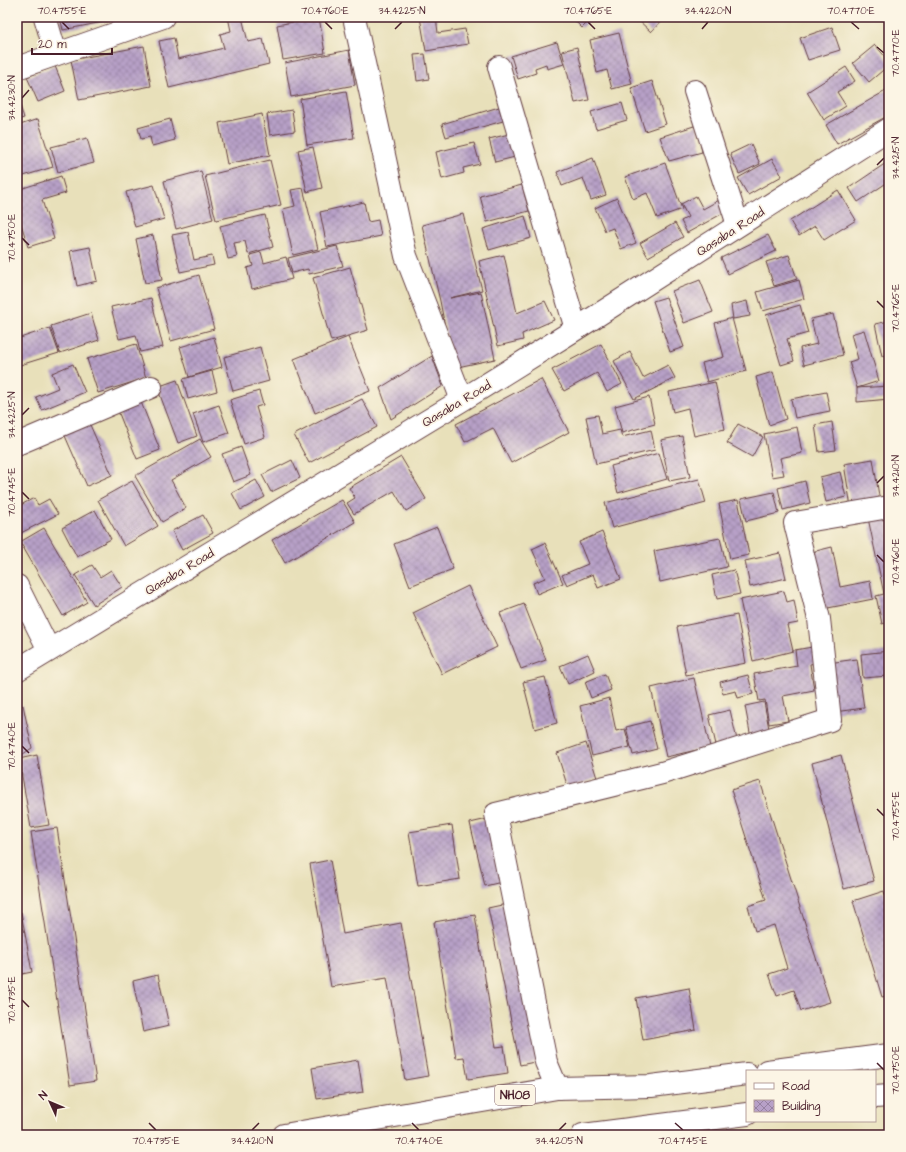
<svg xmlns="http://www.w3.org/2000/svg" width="906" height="1152" viewBox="0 0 906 1152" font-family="'Architects Daughter',sans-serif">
<defs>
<pattern id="building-cross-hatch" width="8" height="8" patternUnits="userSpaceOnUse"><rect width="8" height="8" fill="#b7a0c7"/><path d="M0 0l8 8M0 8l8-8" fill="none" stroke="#9782a2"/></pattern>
</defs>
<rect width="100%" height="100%" fill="#fcf5e5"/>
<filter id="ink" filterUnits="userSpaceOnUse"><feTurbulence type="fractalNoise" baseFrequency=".025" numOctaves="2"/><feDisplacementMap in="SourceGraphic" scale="8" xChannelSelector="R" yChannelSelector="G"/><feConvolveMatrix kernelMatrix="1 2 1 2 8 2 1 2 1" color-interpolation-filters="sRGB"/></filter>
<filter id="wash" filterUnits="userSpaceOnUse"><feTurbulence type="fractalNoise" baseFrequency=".012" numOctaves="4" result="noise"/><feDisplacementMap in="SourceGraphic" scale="16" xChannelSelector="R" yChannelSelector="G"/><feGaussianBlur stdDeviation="0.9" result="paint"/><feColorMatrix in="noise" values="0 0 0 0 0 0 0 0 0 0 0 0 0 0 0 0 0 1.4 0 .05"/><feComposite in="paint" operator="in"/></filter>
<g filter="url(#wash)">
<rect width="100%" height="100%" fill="#e8e0ba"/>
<g id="blocks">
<path fill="url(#building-cross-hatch)" d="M 60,17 L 107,17 L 108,21 L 63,30 Z
M 228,17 L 242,17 L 248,42 L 263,39 L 269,64 L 169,88 L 159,41 L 174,38 L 178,59 L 224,48 L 220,34 L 231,31 Z
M 319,17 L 325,53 L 283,60 L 277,25 Z
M 420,17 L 436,17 L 438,33 L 465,29 L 468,44 L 426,51 Z
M 571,17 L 593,17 L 582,28 Z
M 635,17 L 665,17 L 651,32 Z
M 832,27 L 840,50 L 808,60 L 800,38 Z
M 619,33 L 632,84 L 612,89 L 607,70 L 597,73 L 590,40 Z
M 557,42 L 564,64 L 547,69 L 546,64 L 535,68 L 536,73 L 518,79 L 511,56 Z
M 875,45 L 889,61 L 889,65 L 869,82 L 853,63 Z
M 144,46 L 151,86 L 79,100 L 71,60 Z
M 577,47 L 589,100 L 575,103 L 562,51 Z
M 349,50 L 355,85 L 291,97 L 285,63 Z
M 425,54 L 429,79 L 417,81 L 414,55 Z
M 55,66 L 65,91 L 38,102 L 27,77 Z
M 846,67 L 855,81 L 837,92 L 846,106 L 824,120 L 807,92 Z
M 652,81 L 666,124 L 645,131 L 631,88 Z
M 889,89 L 889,115 L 837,144 L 826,125 Z
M 346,91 L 354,138 L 307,145 L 300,99 Z
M 17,96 L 24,118 L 17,120 Z
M 622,103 L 627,120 L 596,129 L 591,112 Z
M 499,107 L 503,121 L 446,137 L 442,124 Z
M 292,110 L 295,131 L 270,135 L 267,114 Z
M 262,114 L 270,155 L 227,164 L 219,123 Z
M 38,119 L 53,167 L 17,178 L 17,126 Z
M 170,119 L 175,140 L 152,146 L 150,137 L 141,139 L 138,128 Z
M 697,125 L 702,152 L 669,161 L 660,137 Z
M 513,133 L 519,156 L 495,162 L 489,139 Z
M 87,138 L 94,163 L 58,172 L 51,147 Z
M 474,143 L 480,164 L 463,168 L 464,173 L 442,179 L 436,152 Z
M 751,144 L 760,164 L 739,174 L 730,154 Z
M 313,147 L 322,188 L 307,192 L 298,150 Z
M 593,158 L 606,195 L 591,200 L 583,178 L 562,186 L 557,172 Z
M 772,159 L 782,176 L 748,195 L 738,178 Z
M 270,160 L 281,205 L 216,220 L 205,176 Z
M 889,161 L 889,191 L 885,184 L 858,202 L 849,188 Z
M 665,163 L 682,209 L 657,218 L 647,193 L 633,199 L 625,177 Z
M 201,171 L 213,219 L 176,229 L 164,181 Z
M 61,176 L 66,193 L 42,200 L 54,239 L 28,247 L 17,210 L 17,190 Z
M 154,185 L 164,219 L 135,227 L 126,192 Z
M 522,185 L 529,211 L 487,222 L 480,196 Z
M 303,188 L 318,249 L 293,255 L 283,209 L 295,206 L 291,190 Z
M 838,190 L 856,220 L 824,240 L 815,226 L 799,236 L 790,221 Z
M 696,196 L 703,209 L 721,199 L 727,211 L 687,233 L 681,221 L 688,217 L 681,204 Z
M 617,198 L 636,243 L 621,249 L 613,228 L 605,231 L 595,208 Z
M 364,202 L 368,222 L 378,220 L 381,236 L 327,247 L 320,212 Z
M 463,214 L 482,290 L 450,298 L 481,292 L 495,359 L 453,368 L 440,301 L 422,225 Z
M 265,215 L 273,247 L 248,254 L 245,241 L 234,243 L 237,257 L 228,259 L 220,226 Z
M 525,216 L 531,238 L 489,250 L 483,229 Z
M 675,223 L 683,237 L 648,257 L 640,243 Z
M 188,232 L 194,260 L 212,256 L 214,265 L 180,272 L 172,235 Z
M 153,235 L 162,280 L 145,283 L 136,239 Z
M 768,235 L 776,251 L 728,274 L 721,258 Z
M 337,246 L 343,266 L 309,274 L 308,269 L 292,273 L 288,258 Z
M 90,247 L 97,281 L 77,286 L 70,251 Z
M 261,252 L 264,263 L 286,257 L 292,279 L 252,289 L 247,268 L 253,266 L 250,255 Z
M 504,255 L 517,313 L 545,301 L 554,320 L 522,334 L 523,340 L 498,346 L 479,261 Z
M 789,255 L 797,279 L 774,286 L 766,262 Z
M 350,267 L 368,330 L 331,341 L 313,278 Z
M 199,275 L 214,329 L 171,341 L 156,288 Z
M 700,280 L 713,312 L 684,323 L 672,291 Z
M 799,280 L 804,299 L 763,311 L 757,292 Z
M 666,297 L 684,347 L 670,352 L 653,301 Z
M 151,298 L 163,347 L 140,352 L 136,335 L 119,339 L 111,307 Z
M 747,301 L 750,316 L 733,319 L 731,305 Z
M 800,305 L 808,333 L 787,339 L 794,361 L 781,365 L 766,315 Z
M 91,313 L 99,340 L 60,353 L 51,326 Z
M 833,314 L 843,355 L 804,365 L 800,348 L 817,344 L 811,319 Z
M 732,318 L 746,371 L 707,382 L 702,363 L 724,357 L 715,323 Z
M 889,321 L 889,355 L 882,356 L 875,324 Z
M 50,328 L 59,353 L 17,366 L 17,339 Z
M 864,330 L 879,381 L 857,388 L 849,362 L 858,359 L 851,334 Z
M 214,337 L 222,367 L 189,377 L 180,347 Z
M 348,337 L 370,391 L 315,413 L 294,359 Z
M 136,344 L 146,378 L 98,393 L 87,359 Z
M 601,344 L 622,384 L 607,392 L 597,373 L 564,391 L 552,370 Z
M 260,347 L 269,381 L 233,391 L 224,357 Z
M 630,352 L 643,378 L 668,365 L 675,378 L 634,399 L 614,361 Z
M 432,356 L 443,386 L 391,419 L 380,388 Z
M 73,364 L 85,392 L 42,410 L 36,397 L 58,388 L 52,373 Z
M 212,371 L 217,391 L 188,399 L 183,379 Z
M 773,372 L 786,419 L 769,425 L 756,377 Z
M 541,379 L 569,432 L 511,463 L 493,428 L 465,442 L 456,424 Z
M 177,380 L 197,436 L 178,443 L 157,387 Z
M 715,382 L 725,429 L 694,436 L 688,408 L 673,412 L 669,392 Z
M 889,386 L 889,399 L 857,402 L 857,388 Z
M 259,391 L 263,405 L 256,407 L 265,437 L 244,444 L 230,400 Z
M 826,392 L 830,411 L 795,418 L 791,399 Z
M 139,397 L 160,450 L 137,459 L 116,406 Z
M 649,397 L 655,424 L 622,433 L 615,406 Z
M 362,399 L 377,427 L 309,463 L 294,435 Z
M 219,405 L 229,433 L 203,442 L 193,414 Z
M 598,415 L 602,434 L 620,430 L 622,437 L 651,430 L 655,450 L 596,464 L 586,417 Z
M 87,418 L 112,475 L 87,486 L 62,429 Z
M 832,422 L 836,450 L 819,452 L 815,425 Z
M 738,424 L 763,437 L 752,457 L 727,443 Z
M 797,427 L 802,453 L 780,458 L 784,475 L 772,477 L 764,434 Z
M 682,436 L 690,477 L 669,481 L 661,440 Z
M 200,439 L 211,457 L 171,480 L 186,508 L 162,522 L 135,476 Z
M 241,447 L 251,475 L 233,482 L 222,454 Z
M 659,453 L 667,479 L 618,493 L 611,466 Z
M 401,457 L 426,499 L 406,511 L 394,491 L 354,514 L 347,503 L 355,498 L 349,488 Z
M 873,459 L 880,502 L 851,507 L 844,464 Z
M 292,460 L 300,478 L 271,492 L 262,475 Z
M 840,472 L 846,497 L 826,502 L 820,477 Z
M 699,479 L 706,503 L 612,528 L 605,503 Z
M 256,480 L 265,497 L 241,510 L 232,493 Z
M 132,481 L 158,526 L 124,546 L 98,500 Z
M 805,481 L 810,503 L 783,510 L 778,488 Z
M 774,492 L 779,513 L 746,521 L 741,499 Z
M 34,498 L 38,505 L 49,499 L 58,514 L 17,535 L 17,507 Z
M 342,500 L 355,522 L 285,563 L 272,540 Z
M 738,500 L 749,555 L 730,559 L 719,504 Z
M 95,510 L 111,539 L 77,557 L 62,528 Z
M 889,513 L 889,622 L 882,624 L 876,596 L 884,594 L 868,518 Z
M 203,515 L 213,533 L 182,550 L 172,531 Z
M 437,527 L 453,569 L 410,586 L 394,544 Z
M 44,528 L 87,602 L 63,616 L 20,542 Z
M 602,532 L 621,579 L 598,588 L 593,574 L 567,585 L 562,575 L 588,564 L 579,542 Z
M 720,538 L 727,567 L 660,582 L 654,551 Z
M 545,543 L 563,583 L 537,594 L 533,583 L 545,578 L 532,549 Z
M 832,547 L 840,587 L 870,581 L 873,599 L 823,609 L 812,552 Z
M 780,553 L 786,578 L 750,587 L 745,561 Z
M 92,565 L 100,577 L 111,570 L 122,587 L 94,605 L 75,575 Z
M 734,570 L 740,594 L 717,599 L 712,575 Z
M 468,586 L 497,647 L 442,674 L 413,613 Z
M 784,591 L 787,602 L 794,600 L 798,623 L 787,625 L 793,651 L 753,661 L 740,600 Z
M 524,604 L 546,660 L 521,669 L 500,613 Z
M 737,615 L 746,663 L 686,675 L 677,627 Z
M 818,646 L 821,662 L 810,664 L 814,690 L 783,696 L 788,721 L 769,724 L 765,700 L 759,701 L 754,674 L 797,666 L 795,650 Z
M 889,651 L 889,667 L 888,667 L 888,676 L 863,678 L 861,654 Z
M 588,654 L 595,671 L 568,684 L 560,666 Z
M 857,659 L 864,708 L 834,712 L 828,663 Z
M 605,674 L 611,690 L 591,698 L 585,682 Z
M 748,675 L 753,694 L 738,698 L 736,691 L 723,694 L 720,682 Z
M 545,677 L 557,723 L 535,729 L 523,682 Z
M 694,678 L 710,747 L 666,757 L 651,688 Z
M 609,698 L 616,731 L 625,729 L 630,747 L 592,756 L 580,706 Z
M 764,702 L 770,734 L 751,738 L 745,706 Z
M 23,705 L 32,748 L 17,758 L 17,710 Z
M 730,710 L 738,744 L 717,749 L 709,715 Z
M 650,721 L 657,749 L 633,755 L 626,727 Z
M 586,743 L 597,778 L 568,788 L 557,753 Z
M 37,755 L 49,825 L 31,828 L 19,759 Z
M 841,755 L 874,881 L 844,889 L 812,763 Z
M 760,781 L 830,1002 L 801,1011 L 794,990 L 777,996 L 769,974 L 787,968 L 774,925 L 755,931 L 748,906 L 766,900 L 731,790 Z
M 492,818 L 506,881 L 485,886 L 470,823 Z
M 452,825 L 460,879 L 418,886 L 409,832 Z
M 57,828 L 96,1081 L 70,1085 L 31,832 Z
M 330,860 L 343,934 L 401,923 L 428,1076 L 405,1080 L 387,978 L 331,987 L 310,864 Z
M 884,891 L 889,909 L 889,995 L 882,997 L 853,901 Z
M 511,903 L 544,1060 L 520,1065 L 488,908 Z
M 21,912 L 32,972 L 17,975 L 17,913 Z
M 475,915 L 496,1047 L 504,1046 L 508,1073 L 468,1079 L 464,1057 L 456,1058 L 434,922 Z
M 158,975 L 169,1026 L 143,1032 L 133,981 Z
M 689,988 L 696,1030 L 643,1040 L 636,998 Z
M 358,1060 L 363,1092 L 317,1099 L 312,1068 Z"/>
</g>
</g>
<g filter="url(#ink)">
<use href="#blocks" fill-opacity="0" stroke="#623c40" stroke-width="1"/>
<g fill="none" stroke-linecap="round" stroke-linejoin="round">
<defs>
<path id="minor" d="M 45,17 L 56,54
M 354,17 L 406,256 L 462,400
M 499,67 L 576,329
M 17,68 L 163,17
M 695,91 L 738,225
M 17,444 L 151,387
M 17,586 L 49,650
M 17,670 L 462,400 L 576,329 L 889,129
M 557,1088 L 546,1062 L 496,814 L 662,773 L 830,720 L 819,619 L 795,523 L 889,507"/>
<path id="highway" d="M 767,1071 L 889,1055
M 875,1097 L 889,1096
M 284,1135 L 557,1088 L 651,1086 L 747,1074
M 583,1135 L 747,1114"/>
</defs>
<use href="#minor" stroke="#623c40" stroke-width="24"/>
<use href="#highway" stroke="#623c40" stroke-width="24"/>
<use href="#minor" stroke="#fff" stroke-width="22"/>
<use href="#highway" stroke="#fff" stroke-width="22"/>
</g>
</g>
<path fill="none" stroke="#4a1f2b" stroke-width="1.5" d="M 62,22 L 69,29M 325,22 L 332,29M 588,22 L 595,29M 851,22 L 859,29M 395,29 L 402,22M 702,29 L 708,22M 877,47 L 884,53M 22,98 L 29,90M 877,165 L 884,158M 22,238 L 29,245M 877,301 L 884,308M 22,415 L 29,408M 877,483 L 884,476M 22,492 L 29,499M 877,555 L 884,562M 22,746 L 29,753M 877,809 L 884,816M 22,1000 L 29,1007M 877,1063 L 884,1070M 149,1123 L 156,1130M 412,1123 L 419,1130M 675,1123 L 683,1130M 252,1130 L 259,1123M 559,1130 L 566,1123"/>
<g text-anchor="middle" stroke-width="3.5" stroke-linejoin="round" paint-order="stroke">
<rect fill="#fcf5e5" stroke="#7f5f63" stroke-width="1" x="495" y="1085" width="40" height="20" rx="3"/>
<g font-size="12" font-weight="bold" fill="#4a1f2b">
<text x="515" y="1099">NH08</text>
</g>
<g font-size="13" fill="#4a1f2b" stroke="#fcf5e5">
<text transform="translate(730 231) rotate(-33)" y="5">Qasaba Road</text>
<text transform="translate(456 403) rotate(-31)" y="5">Qasaba Road</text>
<text transform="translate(179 571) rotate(-31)" y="5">Qasaba Road</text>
</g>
</g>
<rect width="906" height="1152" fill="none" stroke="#fcf5e5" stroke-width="44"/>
<rect x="746" y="1070" width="130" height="52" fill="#fcf5e5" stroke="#b59f9b"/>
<rect x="754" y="1083" width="20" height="6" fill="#ffffff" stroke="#b59f9b"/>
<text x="782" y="1090" font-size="12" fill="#4a1f2b">Road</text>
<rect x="754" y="1100" width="20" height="12" fill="url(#building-cross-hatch)" stroke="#b59f9b"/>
<text x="782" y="1110" font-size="12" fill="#4a1f2b">Building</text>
<g transform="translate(50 1102) rotate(314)" stroke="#fcf5e5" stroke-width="3" paint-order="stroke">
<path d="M0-3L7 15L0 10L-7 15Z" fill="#4a1f2b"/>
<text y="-6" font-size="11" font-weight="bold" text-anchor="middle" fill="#4a1f2b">N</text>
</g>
<path d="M32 48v6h80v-6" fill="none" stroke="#4a1f2b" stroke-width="2"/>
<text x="38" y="48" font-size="12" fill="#4a1f2b" stroke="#fcf5e5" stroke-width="3" paint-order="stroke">20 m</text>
<rect x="22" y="22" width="862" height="1108" fill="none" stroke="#4a1f2b" stroke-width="1.5"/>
<g font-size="10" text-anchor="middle" fill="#4a1f2b">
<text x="62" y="14">70.4755°E</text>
<text x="325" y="14">70.4760°E</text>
<text x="402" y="14">34.4225°N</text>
<text x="588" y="14">70.4765°E</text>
<text x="708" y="14">34.4220°N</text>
<text x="851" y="14">70.4770°E</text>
<text transform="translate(895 53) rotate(-90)" y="4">70.4770°E</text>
<text transform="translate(11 98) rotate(-90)" y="4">34.4230°N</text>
<text transform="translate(895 158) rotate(-90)" y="4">34.4215°N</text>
<text transform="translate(11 238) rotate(-90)" y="4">70.4750°E</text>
<text transform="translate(895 308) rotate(-90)" y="4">70.4765°E</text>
<text transform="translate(11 415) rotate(-90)" y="4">34.4225°N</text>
<text transform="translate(895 476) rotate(-90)" y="4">34.4210°N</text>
<text transform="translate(11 492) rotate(-90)" y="4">70.4745°E</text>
<text transform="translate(895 562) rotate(-90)" y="4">70.4760°E</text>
<text transform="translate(11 746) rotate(-90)" y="4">70.4740°E</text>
<text transform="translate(895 816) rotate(-90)" y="4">70.4755°E</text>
<text transform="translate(11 1000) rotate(-90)" y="4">70.4735°E</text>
<text transform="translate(895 1070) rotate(-90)" y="4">70.4750°E</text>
<text x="156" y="1144">70.4735°E</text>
<text x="252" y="1144">34.4210°N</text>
<text x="419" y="1144">70.4740°E</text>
<text x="559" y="1144">34.4205°N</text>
<text x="683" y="1144">70.4745°E</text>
</g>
</svg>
